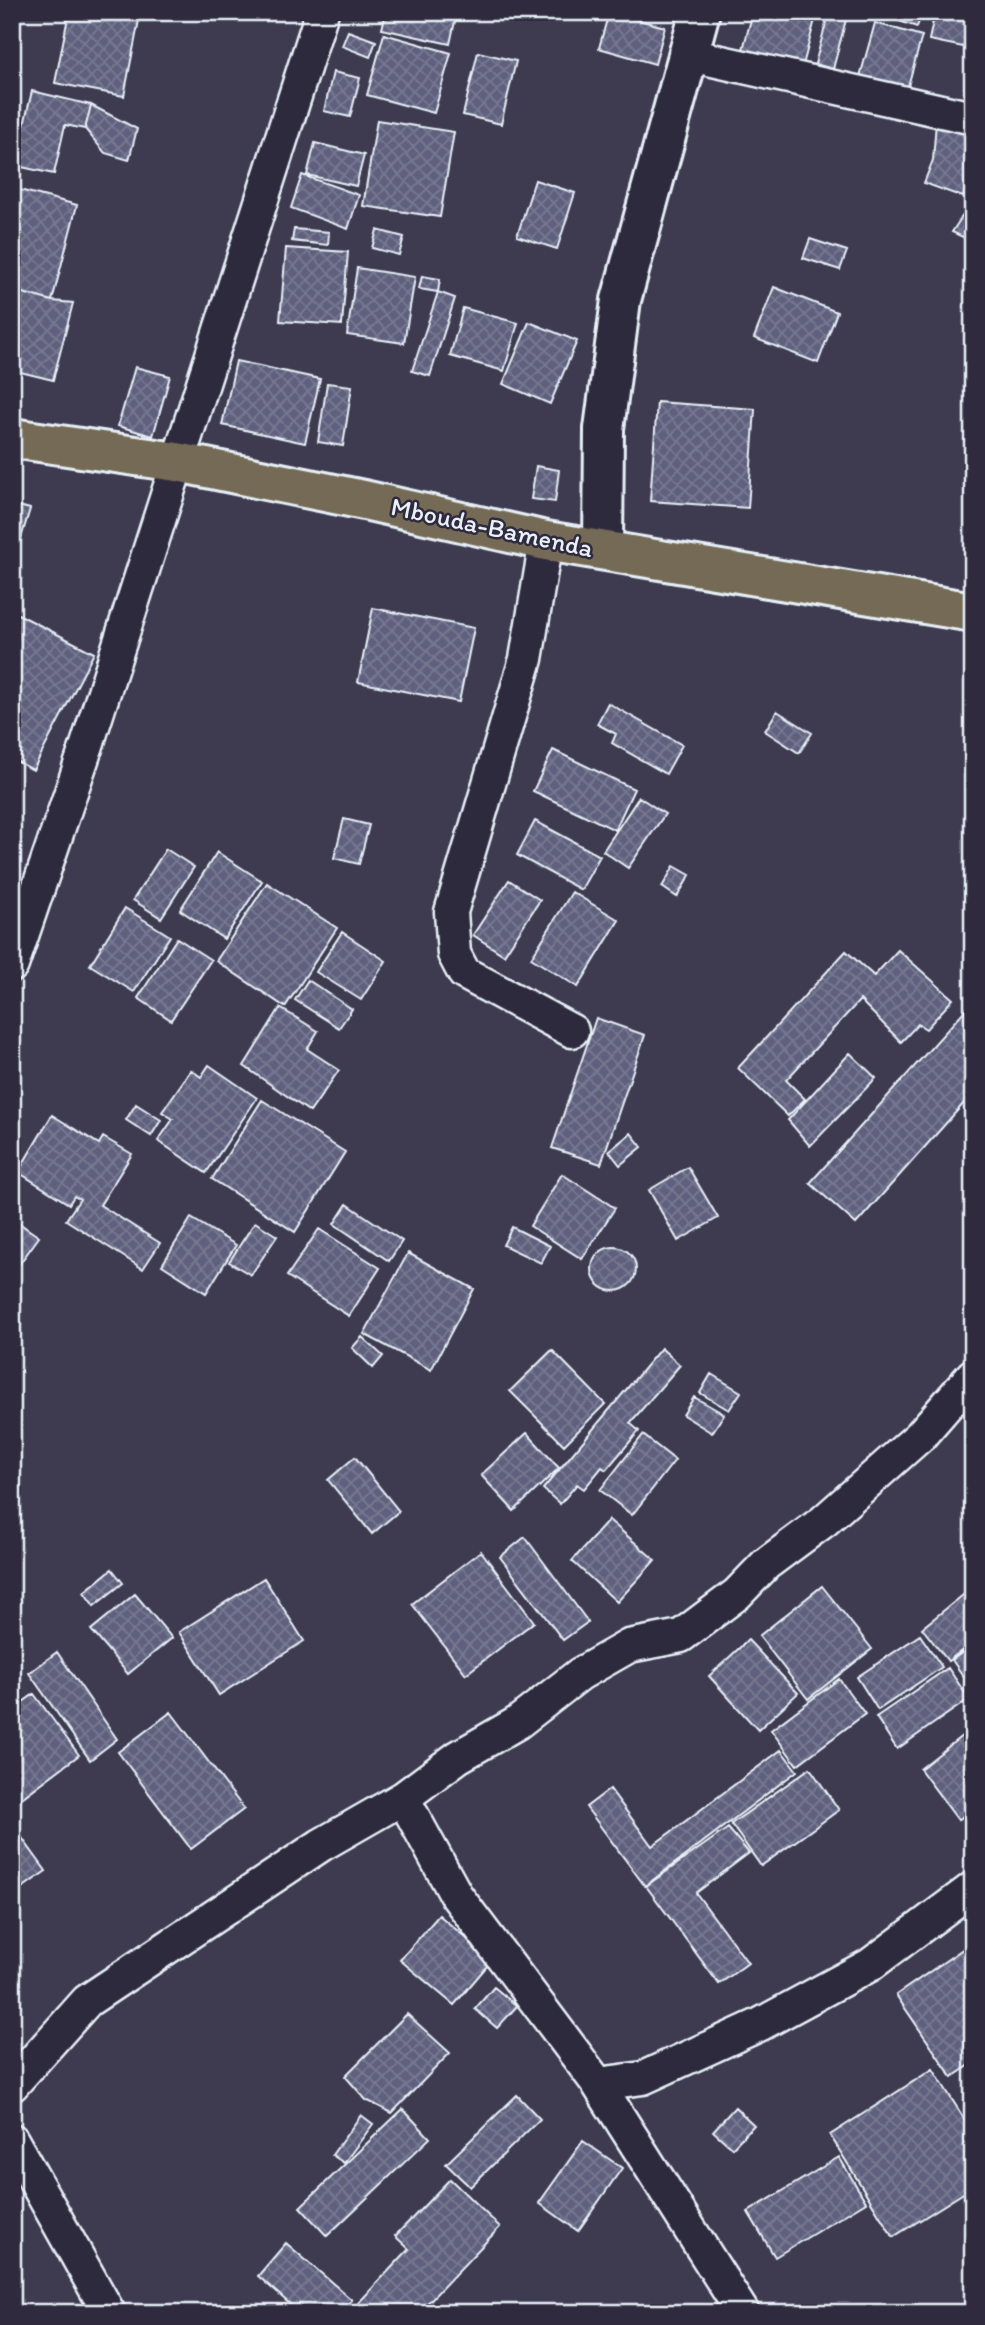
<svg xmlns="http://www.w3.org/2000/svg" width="985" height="2325" viewBox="0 0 985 2325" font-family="Itim,sans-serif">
<defs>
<pattern id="building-cross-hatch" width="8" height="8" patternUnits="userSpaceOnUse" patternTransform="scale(1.75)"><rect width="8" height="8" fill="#60617e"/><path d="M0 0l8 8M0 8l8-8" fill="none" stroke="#777891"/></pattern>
</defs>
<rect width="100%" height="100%" fill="#3e3a50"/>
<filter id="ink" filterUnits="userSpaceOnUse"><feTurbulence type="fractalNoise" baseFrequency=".0143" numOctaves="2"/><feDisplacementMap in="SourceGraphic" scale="14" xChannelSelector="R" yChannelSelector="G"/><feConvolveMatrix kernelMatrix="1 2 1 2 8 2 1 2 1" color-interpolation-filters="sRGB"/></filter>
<g filter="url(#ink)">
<path fill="url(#building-cross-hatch)" stroke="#e8f1f8" stroke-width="2" d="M 69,12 L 98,12 L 139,20 L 124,96 L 55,83 Z
M 386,12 L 457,12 L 450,44 L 382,29 Z
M 609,12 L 665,27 L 655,64 L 599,48 Z
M 753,12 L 817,12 L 802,69 L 742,53 Z
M 829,12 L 848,12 L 833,69 L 815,64 Z
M 872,12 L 922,12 L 917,27 Z
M 935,12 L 973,18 L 973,49 L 929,40 Z
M 875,23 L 922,36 L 906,93 L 859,80 Z
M 348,31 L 376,41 L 370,57 L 342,46 Z
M 384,34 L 451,53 L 434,113 L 367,95 Z
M 478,52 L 516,61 L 501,124 L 463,115 Z
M 333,72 L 360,78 L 350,117 L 324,111 Z
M 32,91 L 91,105 L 85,129 L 65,125 L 54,174 L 12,165 L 14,119 L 24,125 Z
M 91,105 L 137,129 L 129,160 L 105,153 L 85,129 Z
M 377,120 L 454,132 L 440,217 L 363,206 Z
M 936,122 L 973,136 L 973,172 L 963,197 L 924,183 L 933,160 Z
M 315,143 L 364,155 L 356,186 L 307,175 Z
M 302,175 L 359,195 L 348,229 L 291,208 Z
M 535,180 L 575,193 L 557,249 L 517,236 Z
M 12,188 L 77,205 L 52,301 L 12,290 Z
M 963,215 L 973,221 L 973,225 L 965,238 L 952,232 Z
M 294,229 L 329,232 L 328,245 L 292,241 Z
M 377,230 L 404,237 L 399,255 L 372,248 Z
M 810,239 L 847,251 L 840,270 L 803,258 Z
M 286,248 L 348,252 L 342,325 L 280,321 Z
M 357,268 L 415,277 L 404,343 L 347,335 Z
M 422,276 L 440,279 L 438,292 L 419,289 Z
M 774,287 L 837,312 L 818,363 L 754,338 Z
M 12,290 L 52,301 L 73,303 L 53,380 L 12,370 Z
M 438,292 L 455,298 L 430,376 L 412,371 Z
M 463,308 L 518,323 L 504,371 L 450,356 Z
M 529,322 L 577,341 L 550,404 L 503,384 Z
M 236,361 L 320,379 L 305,443 L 222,425 Z
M 135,367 L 170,376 L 153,436 L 118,426 Z
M 327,383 L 352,386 L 343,446 L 318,442 Z
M 657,402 L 755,409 L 748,508 L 650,501 Z
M 536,466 L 559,470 L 555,502 L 531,499 Z
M 12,504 L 30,509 L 15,558 L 12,557 Z
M 373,608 L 474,628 L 459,702 L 358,682 Z
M 12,611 L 94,653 L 33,770 L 12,759 Z
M 608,703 L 682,745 L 666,774 L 612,743 L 616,734 L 597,724 Z
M 777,711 L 812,733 L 799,753 L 765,731 Z
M 553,750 L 634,789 L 615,830 L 533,791 Z
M 639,797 L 665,814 L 628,868 L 603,851 Z
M 344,819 L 369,825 L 359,864 L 334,858 Z
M 535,821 L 600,856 L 581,890 L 517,855 Z
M 166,849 L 194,867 L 161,918 L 133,900 Z
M 217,852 L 262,881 L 224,939 L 180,910 Z
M 674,866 L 690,875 L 677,897 L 662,887 Z
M 509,880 L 540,900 L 504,955 L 473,935 Z
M 267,883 L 337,928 L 285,1007 L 216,961 Z
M 572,892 L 619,920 L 578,987 L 531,958 Z
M 125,908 L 170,936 L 134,992 L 90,965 Z
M 342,932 L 386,961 L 361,1000 L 316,972 Z
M 177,938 L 211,960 L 171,1020 L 138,998 Z
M 898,950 L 953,999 L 926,1029 L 918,1024 L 901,1042 L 860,1000 L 786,1080 L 805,1099 L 788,1116 L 738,1068 L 846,951 L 874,976 Z
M 308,980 L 352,1009 L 339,1028 L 295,1000 Z
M 973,1001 L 973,1093 L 856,1224 L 810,1183 Z
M 280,1008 L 318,1031 L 307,1049 L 339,1070 L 310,1112 L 244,1066 Z
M 596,1018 L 645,1035 L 601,1164 L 552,1148 Z
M 850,1053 L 876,1078 L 810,1146 L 788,1120 Z
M 209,1065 L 257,1098 L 206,1173 L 158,1141 L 173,1119 L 162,1112 L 191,1070 L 201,1077 Z
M 262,1100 L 345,1152 L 295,1232 L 212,1179 Z
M 136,1104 L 161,1120 L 151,1136 L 126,1120 Z
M 52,1115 L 99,1144 L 103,1137 L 132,1154 L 100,1205 L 160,1243 L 143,1269 L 66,1220 L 80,1199 L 74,1196 L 69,1204 L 18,1172 Z
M 631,1133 L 642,1147 L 620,1165 L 609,1151 Z
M 688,1167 L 718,1218 L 678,1241 L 649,1190 Z
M 562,1174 L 615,1208 L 582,1259 L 530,1226 Z
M 347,1204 L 402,1241 L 389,1261 L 334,1224 Z
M 12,1218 L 39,1237 L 12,1274 Z
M 191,1218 L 236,1245 L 206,1293 L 162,1265 Z
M 255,1222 L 277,1236 L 251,1275 L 229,1262 Z
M 512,1227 L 550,1246 L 541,1263 L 503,1245 Z
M 319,1229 L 380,1268 L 349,1316 L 287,1276 Z
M592 1269a22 22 0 1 1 44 0a22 22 0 1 1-44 0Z
M 408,1253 L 474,1289 L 431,1370 L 364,1334 Z
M 362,1337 L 383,1356 L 373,1368 L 352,1348 Z
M 661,1348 L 680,1365 L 630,1423 L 639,1431 L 606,1470 L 602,1467 L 584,1489 L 577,1484 L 560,1504 L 543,1489 Z
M 552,1350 L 605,1404 L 564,1445 L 510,1391 Z
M 711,1374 L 741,1392 L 729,1410 L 700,1393 Z
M 694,1397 L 724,1414 L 712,1433 L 683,1415 Z
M 527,1433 L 559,1468 L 514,1511 L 481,1475 Z
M 643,1435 L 675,1460 L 632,1515 L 600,1490 Z
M 355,1457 L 399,1511 L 372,1534 L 328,1480 Z
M 609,1520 L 655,1560 L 617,1602 L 572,1561 Z
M 525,1537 L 588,1622 L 563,1640 L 500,1557 Z
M 481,1551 L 534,1622 L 466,1674 L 412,1604 Z
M 112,1569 L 123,1583 L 94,1606 L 84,1592 Z
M 264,1578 L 304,1641 L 219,1695 L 179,1632 Z
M 822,1586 L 872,1649 L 808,1699 L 759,1636 Z
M 973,1587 L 973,1642 L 948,1661 L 922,1628 Z
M 135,1594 L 172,1638 L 128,1674 L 91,1630 Z
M 920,1635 L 942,1667 L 878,1710 L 857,1677 Z
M 748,1640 L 798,1693 L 758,1730 L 709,1676 Z
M 973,1645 L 973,1690 L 952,1660 Z
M 57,1652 L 117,1739 L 90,1760 L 29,1673 Z
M 948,1668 L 969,1699 L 897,1749 L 876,1717 Z
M 839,1679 L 865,1714 L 797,1765 L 771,1730 Z
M 34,1694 L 79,1755 L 19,1800 L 12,1791 L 12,1710 Z
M 171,1712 L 244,1809 L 191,1849 L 118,1752 Z
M 972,1728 L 973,1809 L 958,1820 L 920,1769 Z
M 781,1750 L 797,1771 L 645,1886 L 586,1807 L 610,1789 L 652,1846 Z
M 810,1768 L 839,1810 L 761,1866 L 731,1824 Z
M 12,1824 L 46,1871 L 12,1895 Z
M 728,1828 L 749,1853 L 696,1893 L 748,1963 L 719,1984 L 646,1886 Z
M 439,1915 L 492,1960 L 454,2005 L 400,1960 Z
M 973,1942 L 973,2063 L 952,2077 L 896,1995 Z
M 494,1987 L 517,2006 L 497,2028 L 475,2009 Z
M 407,2014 L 450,2053 L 392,2113 L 366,2100 L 345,2076 Z
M 933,2069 L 973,2133 L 973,2187 L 893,2237 L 830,2135 Z
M 517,2095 L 540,2119 L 470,2187 L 446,2164 Z
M 735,2107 L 754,2125 L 732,2148 L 713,2131 Z
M 403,2109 L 430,2138 L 327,2236 L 300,2207 Z
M 361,2115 L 373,2124 L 344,2163 L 332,2155 Z
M 583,2141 L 622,2168 L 578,2231 L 539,2203 Z
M 839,2157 L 866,2202 L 775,2257 L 748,2212 Z
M 450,2179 L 500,2227 L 418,2313 L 349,2313 L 409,2249 L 395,2236 Z
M 286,2243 L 352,2300 L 340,2313 L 300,2313 L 258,2276 Z"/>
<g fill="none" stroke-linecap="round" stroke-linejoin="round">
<defs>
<path id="street" d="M 690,55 L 973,118
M 546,541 L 526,659 L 451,912 L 454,954 L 464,973 L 572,1031
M 12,965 L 87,745 L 322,12
M 403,1798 L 456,1895 L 598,2084 L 743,2313
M 598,2084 L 643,2078 L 761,2024 L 870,1965 L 973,1888
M 12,2085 L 87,2001 L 321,1845 L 403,1798 L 458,1757 L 517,1723 L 580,1674 L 629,1646 L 681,1636 L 737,1594 L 766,1564 L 824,1521 L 920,1436 L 973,1375
M 12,2140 L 109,2313"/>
<path id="secondary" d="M 603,550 L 604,429 L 621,300 L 700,12"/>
<path id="highway" d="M 12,438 L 177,462 L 364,500 L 546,541 L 973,612"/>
</defs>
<use href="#street" stroke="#e8f1f8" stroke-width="37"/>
<use href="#secondary" stroke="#e8f1f8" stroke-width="44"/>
<use href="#highway" stroke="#e8f1f8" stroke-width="44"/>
<use href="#street" stroke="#2f2a3d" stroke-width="32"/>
<use href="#secondary" stroke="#2f2a3d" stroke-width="38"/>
<use href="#highway" stroke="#746b55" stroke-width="38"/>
</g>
</g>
<g text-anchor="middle" stroke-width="5" stroke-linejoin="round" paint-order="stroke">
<g font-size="26" fill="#e8f1f8" stroke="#2f2a3d">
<text transform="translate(492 527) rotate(12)" y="9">Mbouda-Bamenda</text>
</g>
</g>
<rect width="985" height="2325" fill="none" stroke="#2f2a3d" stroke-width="42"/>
<rect x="21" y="21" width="943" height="2283" fill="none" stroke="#e8f1f8" stroke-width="2.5" filter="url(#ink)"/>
</svg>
